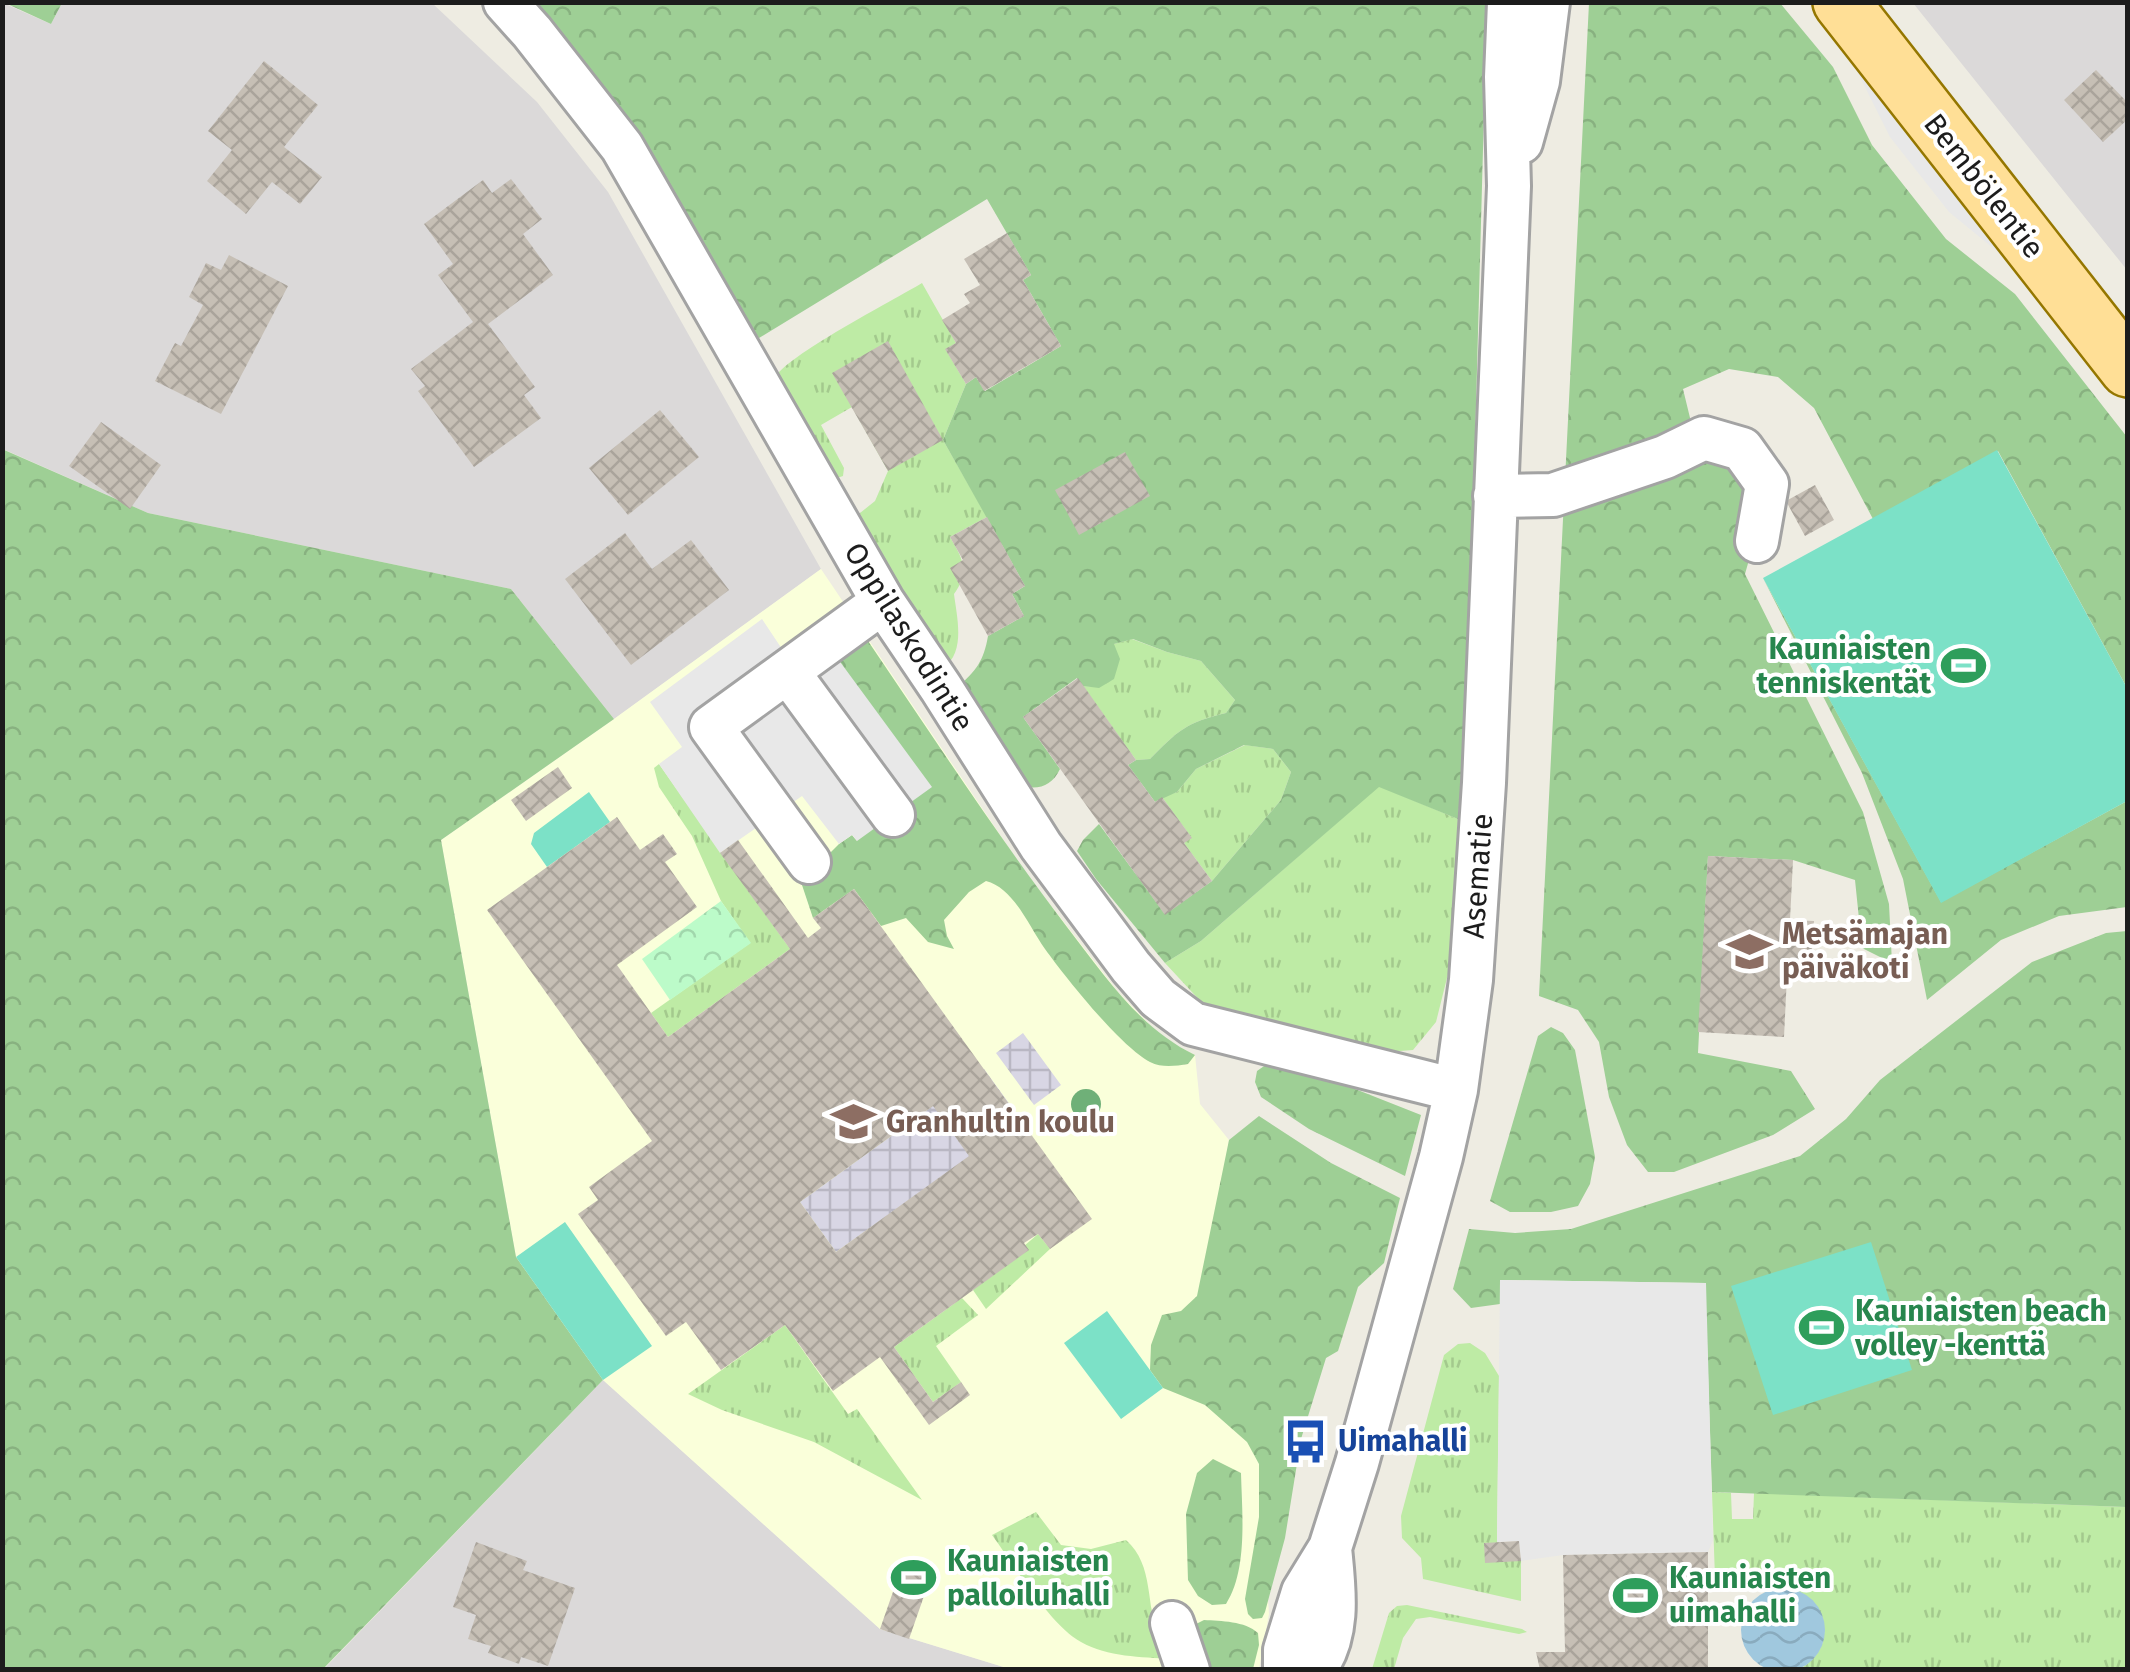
<svg xmlns="http://www.w3.org/2000/svg" width="2130" height="1672" viewBox="0 0 2130 1672" font-family="'Fira Sans',sans-serif">
<defs>
<pattern id="grass-tufts" width="24" height="20" patternUnits="userSpaceOnUse" patternTransform="scale(2.5)"><rect width="24" height="20" fill="#beeba5"/><path d="M3 7l-1-3M5 7V3M7 7l1-3M15 17l-1-3M17 17v-4M19 17l1-3" fill="none" stroke="#a3c98d"/></pattern>
<pattern id="forest-crowns" width="20" height="18" patternUnits="userSpaceOnUse" patternTransform="scale(2.5)"><rect width="20" height="18" fill="#9ecf95"/><path d="M2 6a3 3 0 1 1 6 0M12 15a3 3 0 1 1 6 0" fill="none" stroke="#88b180"/></pattern>
<pattern id="park-crowns" width="20" height="18" patternUnits="userSpaceOnUse" patternTransform="scale(2.5)"><rect width="20" height="18" fill="#bcfbc9"/><path d="M2 6a3 3 0 1 1 6 0M12 15a3 3 0 1 1 6 0" fill="none" stroke="#a1d7ac"/></pattern>
<pattern id="plaza-grid" width="8" height="8" patternUnits="userSpaceOnUse" patternTransform="scale(2.5)"><rect width="8" height="8" fill="#d8d6e4"/><path d="M0 4h8M4 0v8" fill="none" stroke="#b9b7c3"/></pattern>
<pattern id="water-waves" width="16" height="10" patternUnits="userSpaceOnUse" patternTransform="scale(2.5)"><rect width="16" height="10" fill="#a0c8de"/><path d="M0 5q4-4 8 0t8 0" fill="none" stroke="#89abbe"/></pattern>
<pattern id="building-cross-hatch" width="8" height="8" patternUnits="userSpaceOnUse" patternTransform="scale(2.5)"><rect width="8" height="8" fill="#c6bfb5"/><path d="M0 0l8 8M0 8l8-8" fill="none" stroke="#aaa49b"/></pattern>
</defs>
<rect width="100%" height="100%" fill="#eeece2"/>
<path fill="#dbd9d9" d="M 3,3 L 51,24 L 62,3 L 432,3 L 537,102 L 608,192 L 821,569 L 614,719 L 511,589 L 148,513 L 3,449 Z
M 1913,3 L 2127,3 L 2127,270 Z
M 603,1380 L 880,1629 L 1010,1669 L 323,1670 Z"/>
<path fill="#faffda" d="M 821,569 L 1025,872 L 1118,992 L 1156,1031 L 1177,1046 L 1195,1055 L 1200,1104 L 1229,1140 L 1220,1190 L 1259,1464 L 1269,1614 L 1259,1669 L 1010,1669 L 880,1629 L 603,1380 L 516,1257 L 441,840 L 614,719 Z"/>
<path fill="url(#grass-tufts)" d="M 922,283 L 956,343 L 946,350 L 966,384 L 943,440 L 987,517 L 950,537 C 963,559 970,572 954,594 C 957,618 966,652 943,668 L 850,521 L 875,501 L 888,471 L 852,407 L 821,425 L 844,468 L 843,476 L 834,479 L 774,379 C 785,356 894,300 922,283 Z
M 1132,639 L 1167,652 L 1201,661 L 1235,700 L 1226,713 C 1185,723 1179,730 1150,759 L 1136,760 L 1083,686 L 1099,687 L 1114,644 Z
M 1245,745 L 1273,749 L 1291,772 L 1281,800 L 1212,881 L 1184,843 L 1191,837 L 1162,797 L 1177,792 L 1196,769 Z
M 659,764 L 790,949 L 668,1037 L 651,1013 L 750,943 L 721,901 L 692,836 L 659,787 L 654,768 Z
M 1379,786 L 1458,819 L 1452,958 L 1436,1022 L 1413,1050 L 1374,1053 L 1217,1019 L 1165,963 L 1201,941 Z
M 1038,1234 L 1050,1249 L 986,1309 L 973,1290 Z
M 962,1298 L 978,1315 L 936,1346 L 961,1382 L 933,1402 L 894,1347 Z
M 785,1325 L 848,1414 L 857,1409 L 922,1500 L 814,1442 L 722,1410 L 688,1394 Z
M 1470,1343 L 1485,1353 L 1499,1376 L 1497,1542 L 1521,1561 L 1521,1601 L 1423,1579 L 1421,1558 L 1402,1538 L 1401,1516 L 1444,1355 L 1458,1344 Z
M 1712,1492 L 1731,1493 L 1732,1519 L 1753,1519 L 1754,1493 L 2126,1507 L 2127,1669 L 1800,1669 C 1822,1656 1832,1633 1817,1610 C 1811,1600 1806,1594 1794,1590 C 1780,1586 1740,1590 1723,1591 L 1715,1578 Z
M 1036,1512 L 1061,1545 L 1091,1549 L 1126,1540 C 1155,1566 1145,1605 1159,1638 C 1162,1645 1167,1652 1171,1659 C 1141,1657 1108,1657 1081,1642 C 1050,1625 1014,1565 992,1535 Z
M 1407,1605 L 1522,1629 L 1527,1632 L 1519,1634 L 1430,1617 L 1416,1619 L 1403,1638 L 1394,1669 L 1372,1669 L 1389,1613 L 1397,1606 Z"/>
<path fill="url(#forest-crowns)" d="M 3,2 L 62,2 L 62,3 L 51,24 Z
M 523,3 L 1487,3 L 1468,699 L 1458,819 L 1379,787 L 1201,941 L 1165,963 L 1096,879 L 1077,851 L 1083,840 L 1099,824 L 1165,914 L 1212,881 L 1281,800 L 1291,772 L 1273,749 L 1244,745 L 1196,769 L 1177,792 L 1155,802 L 1128,765 L 1136,760 L 1150,759 C 1179,730 1185,723 1226,713 L 1235,700 L 1201,661 L 1167,652 L 1133,639 L 1114,644 L 1120,659 L 1114,679 L 1099,688 L 1083,686 L 1077,678 L 1023,717 L 1060,769 C 1052,786 1039,790 1022,786 L 957,687 C 976,672 984,660 988,636 L 1024,616 L 1012,594 L 1025,586 L 943,440 L 966,384 L 976,377 L 985,391 L 1061,346 L 1023,280 L 1031,275 L 987,199 L 759,338 L 544,23 Z
M 1589,3 L 1780,3 L 1833,67 L 1872,145 L 1946,239 L 2015,294 L 2127,437 L 2127,688 L 1998,451 L 1873,519 L 1814,408 L 1778,377 L 1729,369 L 1683,389 L 1700,459 L 1743,467 L 1762,514 L 1745,574 L 1863,812 L 1889,904 L 1892,963 L 1862,948 L 1855,880 L 1793,860 L 1708,856 L 1698,1053 L 1791,1071 L 1815,1109 L 1773,1135 L 1674,1172 L 1648,1172 L 1627,1145 L 1609,1097 L 1599,1042 L 1578,1010 L 1539,996 Z
M 2,449 L 148,513 L 511,589 L 614,719 L 441,840 L 516,1257 L 603,1380 L 323,1669 L 3,1669 Z
M 1763,578 L 1941,902 L 2127,801 L 2127,907 L 2059,916 L 2001,940 L 1927,1000 L 1903,879 L 1862,773 Z
M 866,638 C 932,735 996,834 1067,927 C 1104,975 1139,1028 1195,1055 L 1188,1064 C 1175,1066 1162,1068 1150,1062 C 1120,1046 1066,978 1045,949 C 1029,927 1014,888 986,881 L 969,892 L 944,920 L 947,936 L 954,949 L 928,942 L 906,918 L 881,926 L 854,889 L 813,918 L 801,882 L 839,844 L 852,835 L 857,841 L 838,659 Z
M 2127,931 L 2126,1507 L 1712,1492 L 1705,1283 L 1501,1280 L 1500,1304 L 1471,1308 L 1453,1289 L 1469,1229 L 1515,1233 L 1571,1229 L 1800,1156 L 1846,1119 L 1880,1080 L 2032,962 L 2106,933 Z
M 1551,1027 L 1563,1033 L 1575,1050 L 1595,1157 L 1590,1184 L 1578,1206 L 1551,1212 L 1510,1212 L 1490,1201 L 1538,1036 Z
M 1267,1064 L 1345,1085 L 1421,1115 L 1405,1176 L 1309,1129 L 1261,1097 L 1255,1082 L 1257,1071 Z
M 1259,1116 L 1331,1163 L 1400,1198 L 1384,1263 L 1358,1287 L 1338,1351 L 1326,1358 L 1301,1439 L 1285,1538 L 1265,1612 L 1262,1618 L 1253,1619 L 1248,1614 L 1245,1599 L 1259,1517 L 1259,1464 L 1247,1442 L 1205,1405 L 1163,1388 L 1150,1370 L 1151,1345 L 1162,1315 L 1181,1311 L 1197,1296 L 1229,1140 Z
M 1213,1459 L 1241,1473 C 1242,1513 1248,1570 1226,1604 L 1212,1605 L 1198,1596 L 1188,1580 L 1186,1514 L 1197,1473 Z
M 1204,1620 C 1221,1621 1245,1621 1258,1633 L 1259,1645 L 1253,1669 L 1203,1669 L 1194,1625 Z"/>
<path fill="url(#park-crowns)" d="M 721,901 L 751,943 L 670,1000 L 642,959 Z"/>
<path fill="#7ce1c7" d="M 1997,450 L 2127,688 L 2127,801 L 1941,903 L 1763,578 Z
M 589,792 L 610,822 L 547,867 L 531,844 L 534,833 Z
M 565,1222 L 652,1346 L 603,1380 L 516,1257 Z
M 1871,1242 L 1912,1370 L 1773,1415 L 1731,1286 Z
M 1107,1311 L 1163,1388 L 1121,1419 L 1064,1343 Z"/>
<path fill="#e8e8e8" d="M 1849,55 L 2026,275 L 1949,212 L 1890,137 Z
M 762,619 L 782,649 L 838,659 L 932,787 L 857,841 L 852,835 L 839,844 L 802,796 L 720,853 L 659,764 L 682,747 L 650,702 Z
M 1500,1280 L 1706,1283 L 1713,1540 L 1708,1552 L 1563,1555 L 1521,1561 L 1519,1541 L 1497,1542 Z"/>
<path fill="url(#plaza-grid)" d="M 1023,1033 L 1061,1085 L 1034,1105 L 996,1053 Z
M 984,1069 L 1021,1120 L 836,1252 L 800,1202 Z"/>
<path fill="url(#water-waves)" d="M1741 1630a42 42 0 1 1 84 0a42 42 0 1 1-84 0Z"/>
<path fill="url(#building-cross-hatch)" fill-rule="evenodd" d="M 264,61 L 318,105 L 284,147 L 322,177 L 300,204 L 272,182 L 246,214 L 207,181 L 232,150 L 208,131 Z
M 2096,70 L 2128,103 L 2128,119 L 2103,142 L 2064,100 Z
M 511,179 L 542,219 L 523,234 L 553,275 L 488,324 L 535,387 L 524,395 L 541,418 L 474,467 L 418,391 L 425,386 L 411,369 L 473,322 L 438,275 L 453,264 L 424,224 L 483,180 L 492,193 Z
M 1007,233 L 1031,275 L 1023,280 L 1061,346 L 984,391 L 976,377 L 966,384 L 945,349 L 956,343 L 942,320 L 970,303 L 964,294 L 980,285 L 964,259 Z
M 229,255 L 288,286 L 221,414 L 155,381 L 175,343 L 181,346 L 203,305 L 189,297 L 206,263 L 221,270 Z
M 888,341 L 943,440 L 888,471 L 832,373 Z
M 660,410 L 699,457 L 628,515 L 589,468 Z
M 101,422 L 161,465 L 130,509 L 69,466 Z
M 1125,452 L 1150,496 L 1079,535 L 1055,490 Z
M 1815,485 L 1834,520 L 1805,536 L 1786,501 Z
M 987,517 L 1025,586 L 1012,594 L 1024,616 L 988,636 L 950,568 L 963,560 L 950,537 Z
M 625,533 L 652,569 L 691,540 L 729,590 L 631,665 L 565,579 Z
M 1078,678 L 1136,760 L 1128,765 L 1155,802 L 1162,797 L 1192,838 L 1184,843 L 1212,881 L 1165,915 L 1023,717 Z
M 558,767 L 572,788 L 526,821 L 511,800 Z
M 617,817 L 640,850 L 663,834 L 677,854 L 665,862 L 697,907 L 617,965 L 668,1037 L 790,949 L 720,853 L 738,840 L 808,938 L 821,928 L 813,918 L 854,889 L 1092,1219 L 1050,1249 L 1038,1234 L 1024,1243 L 1029,1250 L 894,1347 L 933,1402 L 961,1382 L 970,1395 L 929,1425 L 880,1357 L 833,1391 L 785,1325 L 721,1370 L 686,1322 L 666,1336 L 578,1214 L 598,1200 L 589,1187 L 652,1141 L 487,910 ZM 933,1106 L 969,1156 L 836,1252 L 800,1202 Z
M 1708,856 L 1793,860 L 1790,920 L 1814,921 L 1810,978 L 1787,976 L 1784,1037 L 1698,1032 Z
M 1519,1541 L 1521,1561 L 1485,1563 L 1484,1543 Z
M 476,1542 L 527,1561 L 523,1570 L 575,1588 L 548,1666 L 521,1657 L 519,1664 L 488,1653 L 491,1646 L 468,1639 L 476,1615 L 453,1607 Z
M 1708,1552 L 1708,1670 L 1540,1670 L 1536,1652 L 1565,1652 L 1563,1555 Z
M 902,1566 L 931,1576 L 909,1639 L 880,1629 Z"/>
<g fill="none" stroke-linecap="round" stroke-linejoin="round">
<defs>
<path id="minor" d="M 505,2 L 532,32 L 622,147 L 883,602 L 941,688 L 1041,846 L 1131,967 L 1158,998 L 1193,1024 L 1456,1090
M 1521,142 L 1538,81 L 1548,2
M 1495,496 L 1553,495 L 1665,457 L 1704,438 L 1742,449 L 1767,484 L 1757,541
M 788,672 L 893,815
M 809,862 L 711,727 L 883,602
M 1172,1623 L 1188,1670
M 1285,1670 L 1285,1650 L 1303,1592 L 1330,1548 L 1357,1463 L 1441,1157 L 1456,1090 L 1471,980 L 1484,783 L 1509,186 L 1506,77 L 1509,2
M 1314,1670 C 1341,1636 1334,1588 1330,1548"/>
<path id="major" d="M 1841,2 L 2128,369"/>
</defs>
<use href="#minor" stroke="#a3a3a3" stroke-width="48"/>
<use href="#major" stroke="#957700" stroke-width="60"/>
<use href="#minor" stroke="#fff" stroke-width="42"/>
<use href="#major" stroke="#ffdf96" stroke-width="55"/>
</g>
<circle fill="#6fb078" cx="1086" cy="1104" r="15"/>
<defs>
<symbol id="stadium-bare" viewBox="-9 -9 18 18"><path d="M0-5a6.5 5 0 1 0 0 10a6.5 5 0 1 0 0-10ZM-3.5-1.8h7v3.6h-7Z" fill="#2e9e5b" stroke="#fff" stroke-width="2.5" paint-order="stroke"/></symbol>
<symbol id="school-bare" viewBox="-9 -9 18 18"><path d="M0-5L7-2L0 1L-7-2ZM-4 1L0 2.5L4 1V4Q0 6-4 4Z" fill="#8d6e63" stroke="#fff" stroke-width="2.5" paint-order="stroke"/></symbol>
<symbol id="bus-bare" viewBox="-9 -9 18 18"><path d="M-5-6H5V4H4V6H2V4H-2V6H-4V4H-5ZM-3.5-4V0h7V-4ZM-3.5 1.2v1.5H-2V1.2ZM2 1.2v1.5H3.5V1.2Z" fill="#1a4fb4" stroke="#fff" stroke-width="2.5" paint-order="stroke"/></symbol>
</defs>
<g fill-rule="evenodd">
<use href="#stadium-bare" x="1932" y="634" width="63" height="63"/>
<use href="#school-bare" x="1718" y="920" width="63" height="63"/>
<use href="#school-bare" x="822" y="1090" width="63" height="63"/>
<use href="#stadium-bare" x="1790" y="1296" width="63" height="63"/>
<use href="#bus-bare" x="1274" y="1410" width="63" height="63"/>
<use href="#stadium-bare" x="882" y="1546" width="63" height="63"/>
<use href="#stadium-bare" x="1604" y="1564" width="63" height="63"/>
</g>
<g text-anchor="middle" stroke-width="8" stroke-linejoin="round" paint-order="stroke">
<g font-size="30" fill="#1c1c1c" stroke="#fff">
<text transform="translate(1984 186) rotate(52)" y="10">Bembölentie</text>
<text transform="translate(909 637) rotate(58)" y="10">Oppilaskodintie</text>
<text transform="translate(1478 876) rotate(-86)" y="10">Asematie</text>
</g>
<g font-size="30" font-weight="bold" fill="#27864d" stroke="#fff" text-anchor="start">
<text x="1931" y="659" text-anchor="end">Kauniaisten<tspan x="1931" dy="34">tenniskentät</tspan></text>
<text x="1855" y="1321">Kauniaisten beach<tspan x="1855" dy="34">volley -kenttä</tspan></text>
<text x="947" y="1571">Kauniaisten<tspan x="947" dy="34">palloiluhalli</tspan></text>
<text x="1669" y="1588">Kauniaisten<tspan x="1669" dy="34">uimahalli</tspan></text>
</g>
<g font-size="30" font-weight="bold" fill="#785e54" stroke="#fff" text-anchor="start">
<text x="1782" y="944">Metsämajan<tspan x="1782" dy="34">päiväkoti</tspan></text>
<text x="886" y="1132">Granhultin koulu</text>
</g>
<g font-size="30" font-weight="bold" fill="#164399" stroke="#fff" text-anchor="start">
<text x="1338" y="1451">Uimahalli</text>
</g>
</g>
<rect width="2130" height="1672" fill="none" stroke="#1c1c1c" stroke-width="10"/>
</svg>
